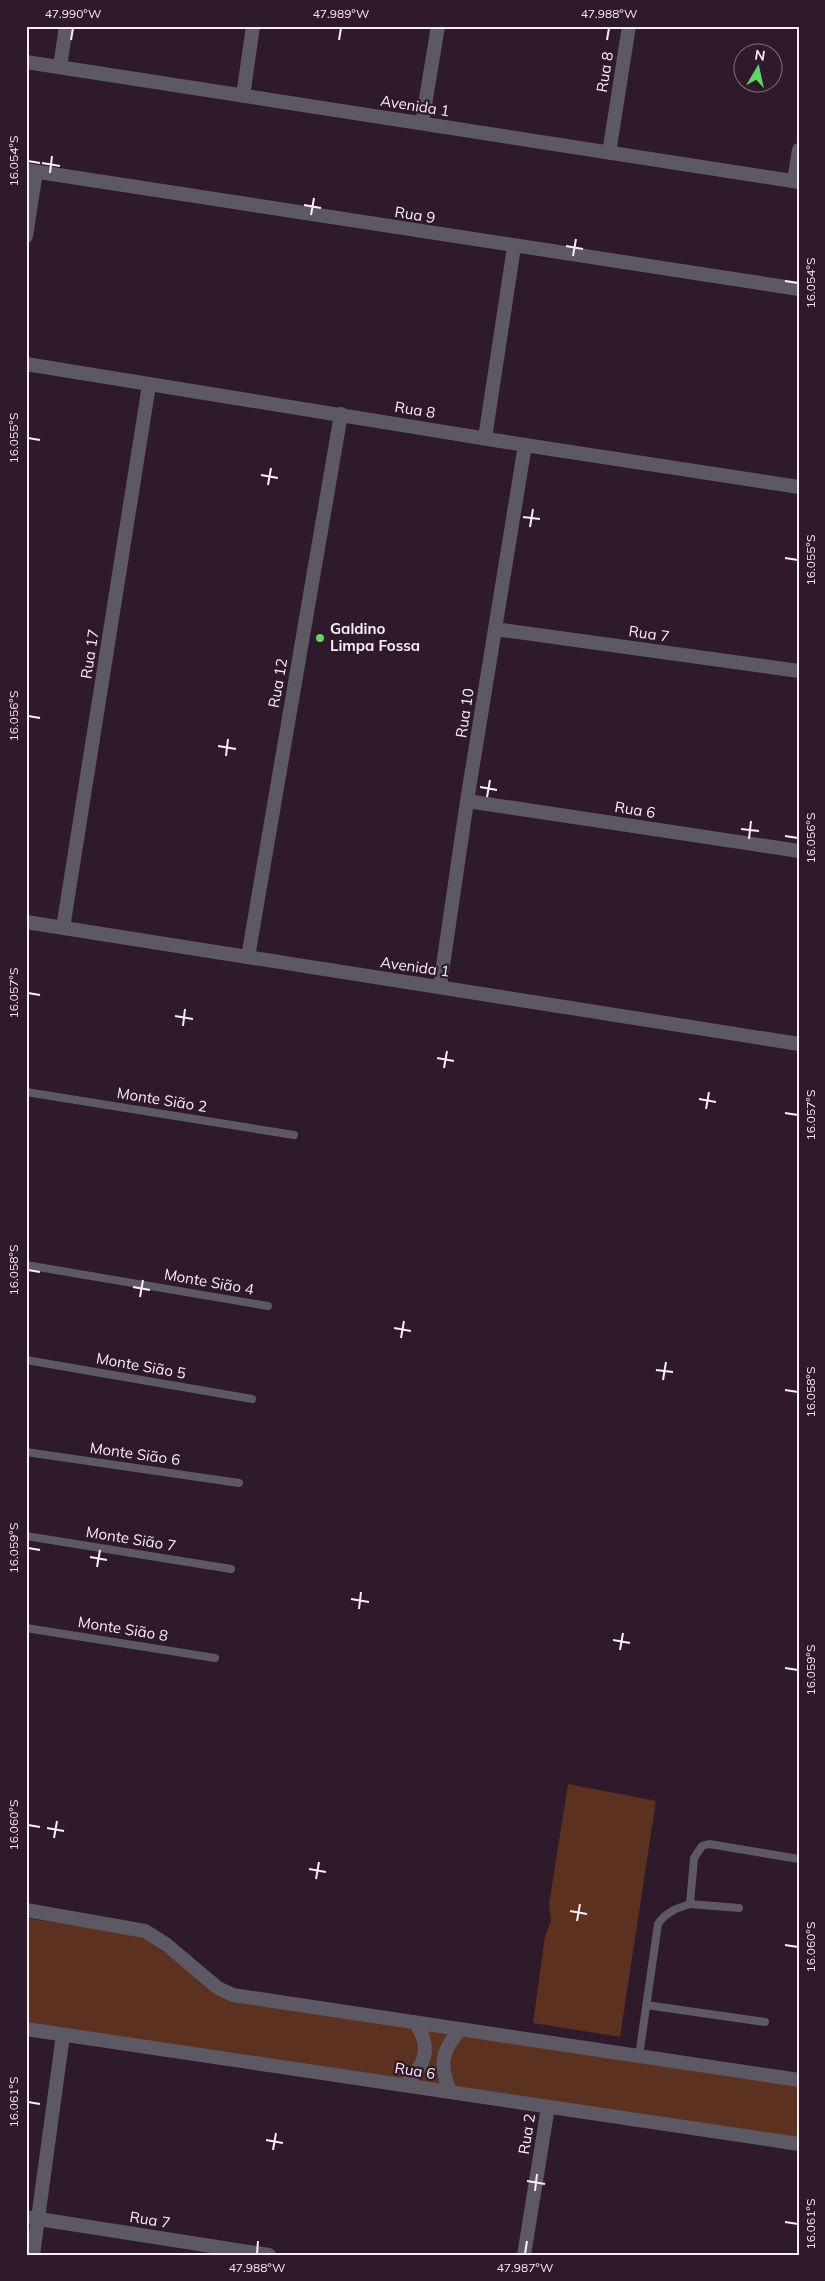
<svg xmlns="http://www.w3.org/2000/svg" width="825" height="2281" viewBox="0 0 825 2281" font-family="Mulish,sans-serif">
<rect width="100%" height="100%" fill="#2e1a2a"/>
<path fill="#5c311f" d="M 568,1784 L 656,1801 L 620,2037 L 533,2023 L 545,1936 L 551,1921 L 549,1904 Z
M 26,1918 L 141,1936 L 231,1999 L 799,2085 L 799,2150 L 26,2031 Z"/>
<g fill="none" stroke-linecap="round" stroke-linejoin="round">
<path stroke="#5d5964" stroke-width="8" d="M 26,1092 L 294,1135
M 26,1265 L 268,1306
M 26,1360 L 252,1399
M 26,1452 L 239,1483
M 26,1536 L 231,1569
M 26,1628 L 215,1658
M 739,1908 L 690,1904 L 694,1858 L 702,1846 L 709,1844 L 799,1859
M 646,2005 L 765,2022
M 639,2056 L 658,1924 C 666,1912 677,1908 690,1904"/>
<path stroke="#5d5964" stroke-width="14" d="M 26,62 L 799,182
M 60,67 L 66,26
M 243,96 L 253,26
M 422,123 L 438,26
M 609,153 L 629,26
M 26,170 L 799,289
M 794,181 L 799,150
M 26,236 L 36,172
M 26,364 L 525,445 L 799,487
M 485,438 L 514,247
M 495,629 L 799,671
M 467,801 L 799,851
M 26,922 L 799,1044
M 63,928 L 149,385
M 248,957 L 341,414
M 440,986 L 467,801 L 525,445
M 26,2217 L 269,2255
M 33,2255 L 63,2035
M 524,2255 L 548,2107"/>
<path stroke="#5d5964" stroke-width="14" d="M 26,1910 L 145,1931 L 167,1945 L 218,1988 L 233,1995 L 799,2080
M 26,2029 L 799,2144
M 404,2085 C 425,2065 433,2049 415,2022
M 450,2092 C 439,2064 441,2051 461,2029"/>
</g>
<path fill="none" stroke="#fbedf7" stroke-width="2" d="M 71,40 L 73,28M 339,40 L 341,28M 607,40 L 609,28M 28,161 L 40,163M 42,163 L 60,166M 50,173 L 52,156M 304,205 L 321,208M 311,215 L 314,198M 566,246 L 583,249M 573,256 L 576,239M 785,281 L 798,283M 28,438 L 40,440M 261,475 L 278,478M 268,485 L 271,468M 523,517 L 540,519M 530,527 L 533,509M 785,558 L 798,560M 28,716 L 40,718M 218,746 L 236,749M 226,756 L 228,739M 480,787 L 497,790M 487,797 L 490,780M 741,829 L 759,831M 785,836 L 798,838M 749,839 L 751,821M 28,993 L 40,995M 175,1016 L 193,1019M 183,1026 L 185,1009M 437,1058 L 454,1061M 444,1068 L 447,1051M 699,1099 L 716,1102M 706,1109 L 709,1092M 785,1113 L 798,1115M 28,1270 L 40,1272M 133,1287 L 150,1290M 140,1297 L 143,1280M 394,1328 L 411,1331M 401,1338 L 404,1321M 656,1370 L 673,1372M 663,1380 L 666,1362M 785,1390 L 798,1392M 28,1548 L 40,1550M 90,1557 L 107,1560M 97,1567 L 100,1550M 351,1599 L 369,1602M 359,1609 L 361,1592M 613,1640 L 630,1643M 620,1650 L 623,1633M 785,1668 L 798,1670M 28,1825 L 40,1827M 47,1828 L 64,1831M 54,1838 L 57,1821M 309,1869 L 326,1872M 316,1879 L 319,1862M 570,1911 L 587,1914M 577,1921 L 580,1904M 785,1945 L 798,1947M 28,2102 L 40,2104M 266,2140 L 283,2143M 273,2150 L 276,2133M 527,2181 L 545,2184M 535,2191 L 537,2174M 785,2222 L 798,2224M 257,2254 L 258,2241M 525,2254 L 527,2241"/>
<circle fill="#63d469" stroke="#2e1a2a" stroke-width="2" cx="320" cy="638" r="5"/>
<g text-anchor="middle" stroke-width="4.5" stroke-linejoin="round" paint-order="stroke">
<g font-size="15" fill="#fbedf7" stroke="#2e1a2a">
<text transform="translate(605 72) rotate(-81)" y="5">Rua 8</text>
<text transform="translate(415 106) rotate(9)" y="5">Avenida 1</text>
<text transform="translate(415 215) rotate(9)" y="5">Rua 9</text>
<text transform="translate(415 410) rotate(9)" y="5">Rua 8</text>
<text transform="translate(649 634) rotate(8)" y="5">Rua 7</text>
<text transform="translate(90 654) rotate(-81)" y="5">Rua 17</text>
<text transform="translate(278 683) rotate(-80)" y="5">Rua 12</text>
<text transform="translate(465 713) rotate(-81)" y="5">Rua 10</text>
<text transform="translate(635 810) rotate(9)" y="5">Rua 6</text>
<text transform="translate(415 967) rotate(8)" y="5">Avenida 1</text>
<text transform="translate(162 1100) rotate(9)" y="5">Monte Sião 2</text>
<text transform="translate(209 1282) rotate(10)" y="5">Monte Sião 4</text>
<text transform="translate(141 1366) rotate(10)" y="5">Monte Sião 5</text>
<text transform="translate(135 1454) rotate(8)" y="5">Monte Sião 6</text>
<text transform="translate(131 1539) rotate(9)" y="5">Monte Sião 7</text>
<text transform="translate(123 1629) rotate(9)" y="5">Monte Sião 8</text>
<text transform="translate(415 2071) rotate(9)" y="5">Rua 6</text>
<text transform="translate(527 2134) rotate(-81)" y="5">Rua 2</text>
<text transform="translate(150 2220) rotate(9)" y="5">Rua 7</text>
</g>
<g font-size="15" font-weight="bold" fill="#fbedf7" stroke="#2e1a2a" text-anchor="start">
<text x="330" y="634">Galdino<tspan x="330" dy="17">Limpa Fossa</tspan></text>
</g>
</g>
<rect width="825" height="2281" fill="none" stroke="#2e1a2a" stroke-width="55"/>
<g transform="translate(758 68) rotate(9)"><circle r="24" fill="#2e1a2a" stroke="#806e7c"/>
<path d="M0-4L9 19L0 12L-9 19Z" fill="#63d469"/>
<text y="-8" font-size="14" font-weight="bold" text-anchor="middle" fill="#fbedf7">N</text>
</g>
<rect x="28" y="28" width="770" height="2226" fill="none" stroke="#fbedf7" stroke-width="2"/>
<g font-size="12" text-anchor="middle" fill="#fbedf7">
<text x="73" y="18">47.990°W</text>
<text x="341" y="18">47.989°W</text>
<text x="609" y="18">47.988°W</text>
<text transform="translate(14 161) rotate(-90)" y="4">16.054°S</text>
<text transform="translate(811 283) rotate(-90)" y="4">16.054°S</text>
<text transform="translate(14 438) rotate(-90)" y="4">16.055°S</text>
<text transform="translate(811 560) rotate(-90)" y="4">16.055°S</text>
<text transform="translate(14 716) rotate(-90)" y="4">16.056°S</text>
<text transform="translate(811 838) rotate(-90)" y="4">16.056°S</text>
<text transform="translate(14 993) rotate(-90)" y="4">16.057°S</text>
<text transform="translate(811 1115) rotate(-90)" y="4">16.057°S</text>
<text transform="translate(14 1270) rotate(-90)" y="4">16.058°S</text>
<text transform="translate(811 1392) rotate(-90)" y="4">16.058°S</text>
<text transform="translate(14 1548) rotate(-90)" y="4">16.059°S</text>
<text transform="translate(811 1670) rotate(-90)" y="4">16.059°S</text>
<text transform="translate(14 1825) rotate(-90)" y="4">16.060°S</text>
<text transform="translate(811 1947) rotate(-90)" y="4">16.060°S</text>
<text transform="translate(14 2102) rotate(-90)" y="4">16.061°S</text>
<text transform="translate(811 2224) rotate(-90)" y="4">16.061°S</text>
<text x="257" y="2272">47.988°W</text>
<text x="525" y="2272">47.987°W</text>
</g>
</svg>
